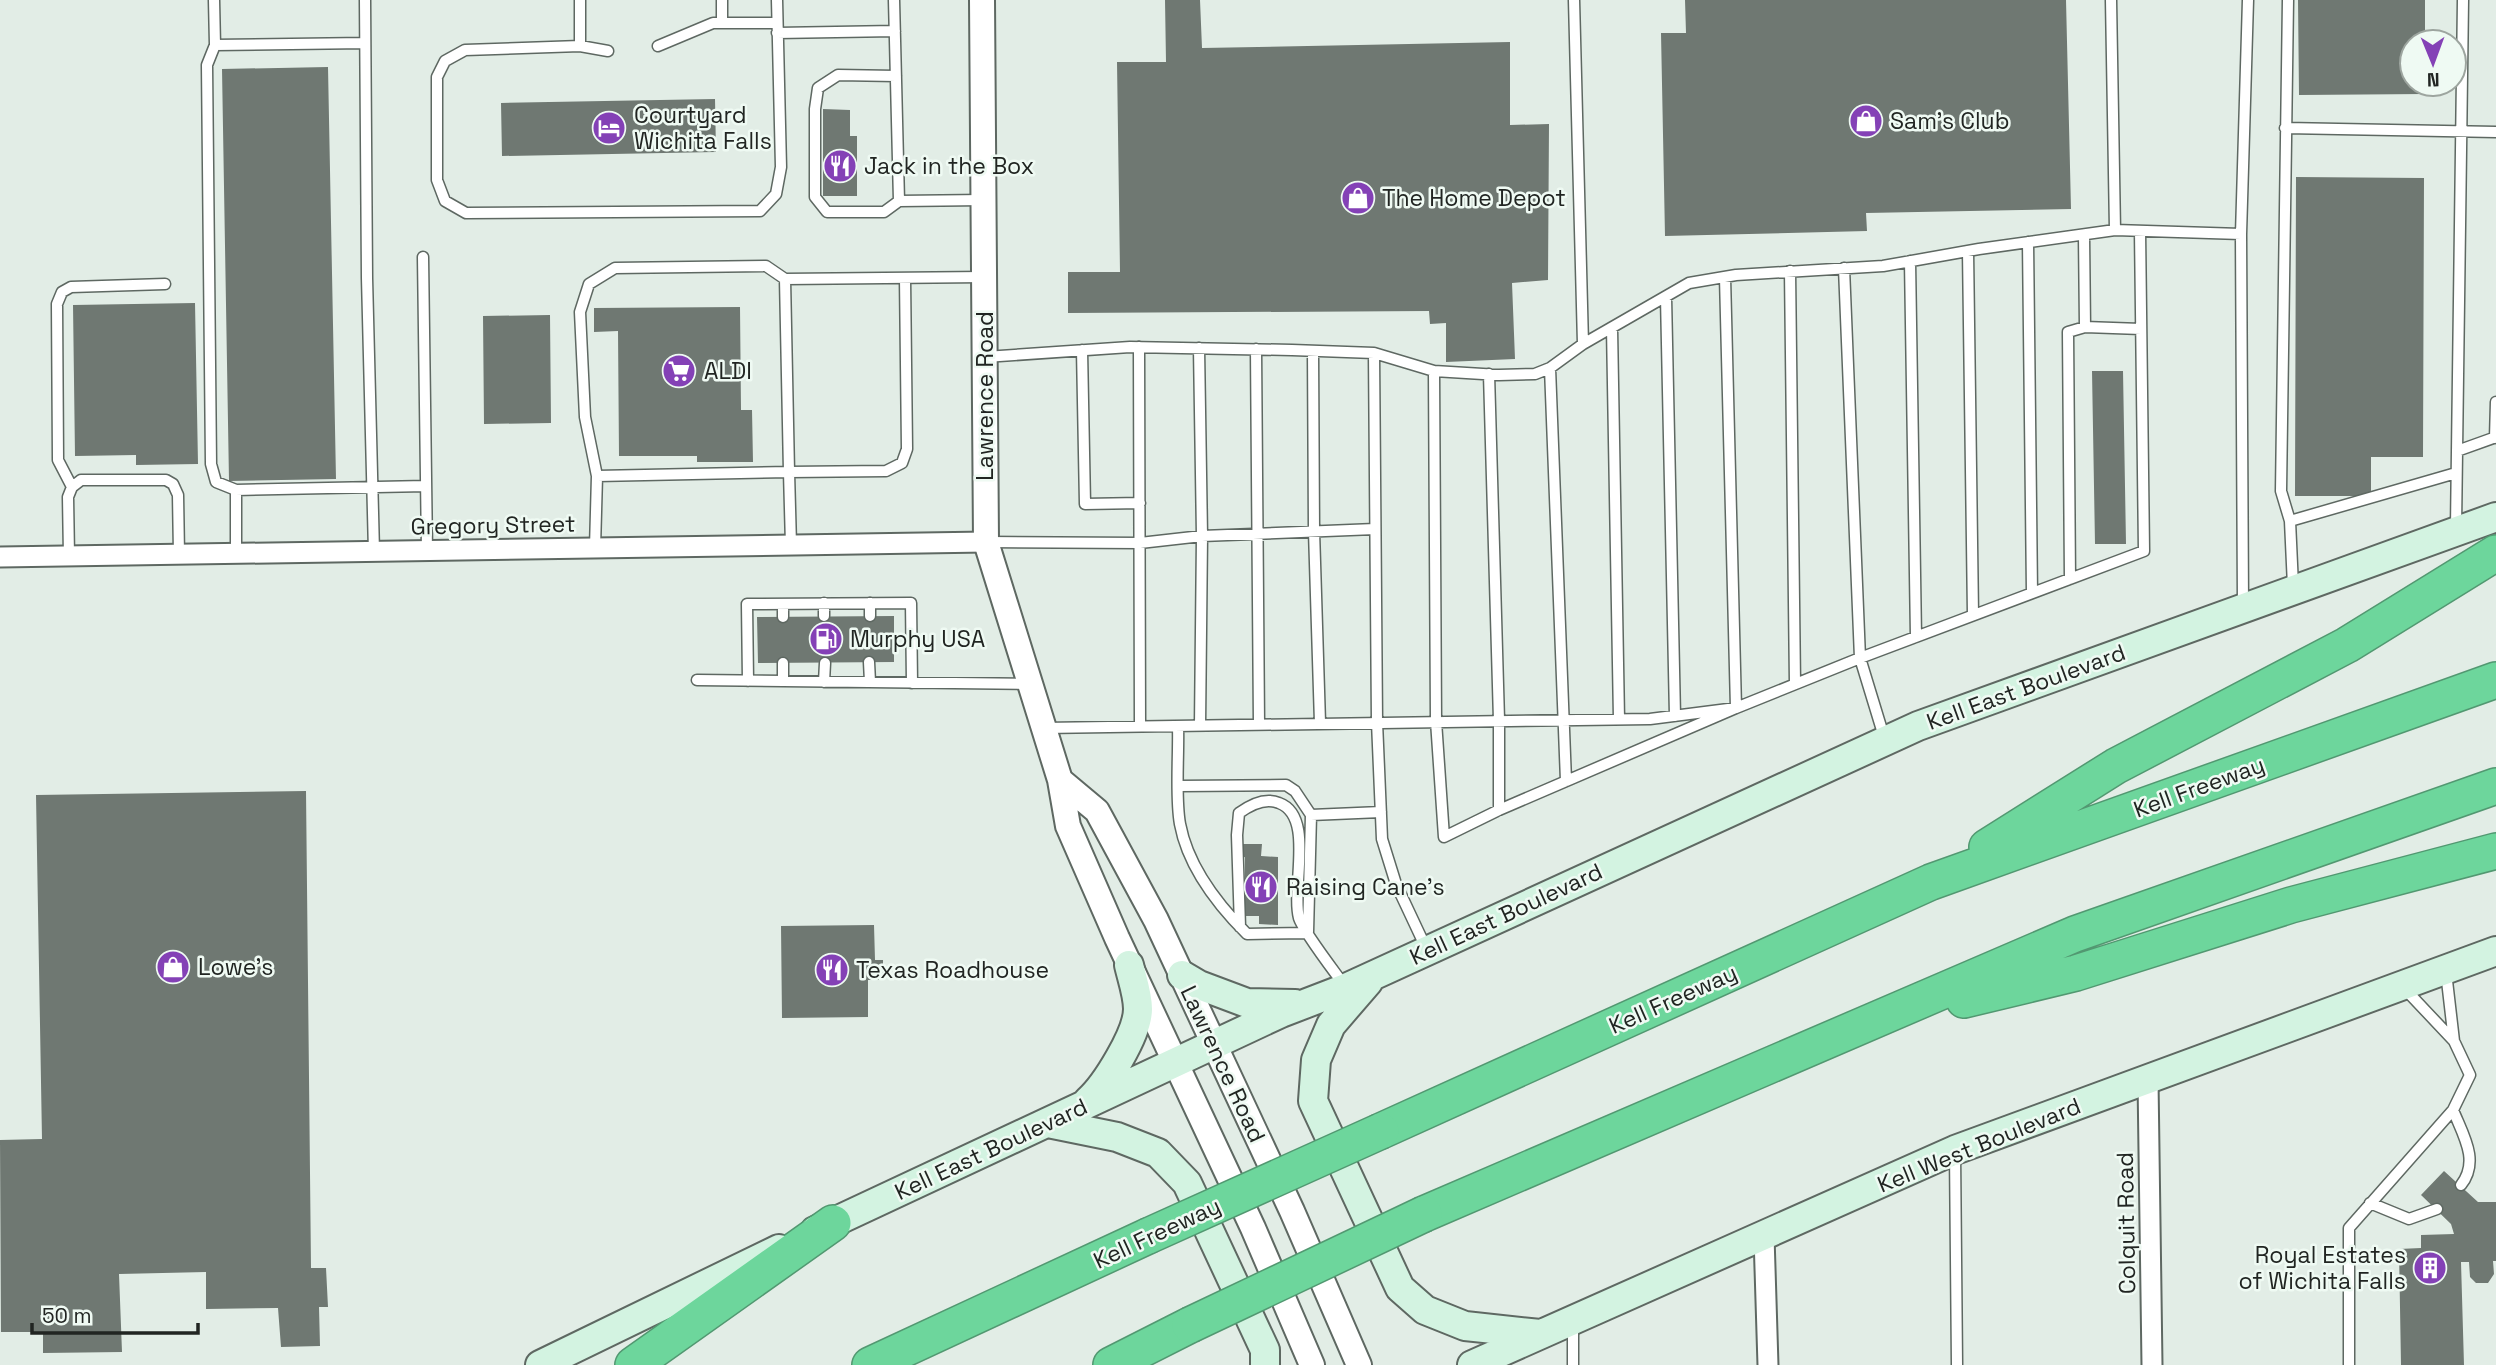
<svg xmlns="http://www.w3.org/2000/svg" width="2496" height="1365" viewBox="0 0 2496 1365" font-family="'Space Grotesk',sans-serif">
<rect width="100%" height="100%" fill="#e2ede6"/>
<path fill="#6f7872" d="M 1165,0 L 1200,0 L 1202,48 L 1510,42 L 1510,125 L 1549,124 L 1548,280 L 1512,283 L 1515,359 L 1446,362 L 1446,323 L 1430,324 L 1429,311 L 1068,313 L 1068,272 L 1120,272 L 1117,62 L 1166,62 Z
M 1685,0 L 2066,0 L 2071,209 L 1866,213 L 1867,231 L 1665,236 L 1661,33 L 1686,33 Z
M 2298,0 L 2425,0 L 2425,42 L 2412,42 L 2412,84 L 2425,84 L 2425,94 L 2299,95 Z
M 328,67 L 336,479 L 229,481 L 222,69 Z
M 715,99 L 716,152 L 502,156 L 501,103 Z
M 823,109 L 850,110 L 850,136 L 857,136 L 857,196 L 823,196 Z
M 2296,177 L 2424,178 L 2423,457 L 2371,457 L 2371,496 L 2295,496 Z
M 195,303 L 198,464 L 136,465 L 136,455 L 75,456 L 73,305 Z
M 740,307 L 741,410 L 752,410 L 753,462 L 697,462 L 697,456 L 619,456 L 618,331 L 594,332 L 594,308 Z
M 550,315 L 551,423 L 484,424 L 483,316 Z
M 2092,371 L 2123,371 L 2126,544 L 2095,544 Z
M 894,616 L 894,662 L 758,663 L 757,617 Z
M 306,791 L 311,1268 L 326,1268 L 328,1307 L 319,1307 L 320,1346 L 281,1347 L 278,1308 L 206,1309 L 206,1272 L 119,1274 L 122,1352 L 43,1353 L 43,1332 L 1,1332 L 0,1140 L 42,1139 L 36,795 Z
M 1240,844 L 1262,844 L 1261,856 L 1278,857 L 1278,925 L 1259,924 L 1259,916 L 1245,916 L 1245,857 L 1240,858 Z
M 874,925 L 875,960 L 883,960 L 883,980 L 868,980 L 868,1017 L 782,1018 L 781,926 Z
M 2444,1171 L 2478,1202 L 2496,1202 L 2496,1261 L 2493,1261 L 2494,1274 L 2488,1283 L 2476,1283 L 2470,1277 L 2469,1262 L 2461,1262 L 2464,1365 L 2401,1365 L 2399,1249 L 2421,1248 L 2421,1235 L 2454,1234 L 2451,1224 L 2421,1195 Z"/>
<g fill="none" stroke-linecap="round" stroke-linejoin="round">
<defs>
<path id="service" d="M 214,0 L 215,45 L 207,65 L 211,464 L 216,482 L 236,490
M 365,0 L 367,278 L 374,552
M 580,0 L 580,46
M 894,0 L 899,201 L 984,200
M 2111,0 L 2115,230 L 2241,234
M 2288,0 L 2281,491 L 2290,521
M 722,23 L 722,0
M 777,33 L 895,31
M 215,45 L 365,43
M 658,46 L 713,23 L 777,23
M 608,51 L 580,46 L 465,50 L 445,61 L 437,77 L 437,180 L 445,201 L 466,213 L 760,211 L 776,194 L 781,167 L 777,0
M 896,76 L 838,75 L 818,88 L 815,109 L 815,197 L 827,212 L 884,212 L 899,201
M 2285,128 L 2496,132
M 2084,235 L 2085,327
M 2028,242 L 2032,593
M 1968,251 L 1973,615
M 423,257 L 427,551
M 1910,261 L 1916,637
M 1844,268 L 1860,658 L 1885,740
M 1790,271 L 1795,684
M 785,279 L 789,472 L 886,471 L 902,463 L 907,449 L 905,278
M 1666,297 L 1675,716
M 1612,328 L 1619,719
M 1583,344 L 1689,283 L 1736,275 L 1883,266 L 1979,249 L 2115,230
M 1139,347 L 1140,726
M 1199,348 L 1202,536 L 1200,725
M 1256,349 L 1259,724
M 1082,350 L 1085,504 L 1140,503
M 1313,351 L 1314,531 L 1320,723
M 1374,353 L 1377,722 L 1382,839 L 1396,884 L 1427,950
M 985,357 L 1130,347 L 1292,350 L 1374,353 L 1434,371 L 1499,375 L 1535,374 L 1550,368 L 1583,344 L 1574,0
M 1550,368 L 1566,781
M 1434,371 L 1436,721 L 1444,837 L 1499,810 L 1736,708 L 1725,277
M 1489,374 L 1499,720 L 1499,810
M 2495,438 L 2496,402
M 2457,451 L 2496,437
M 597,476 L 789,472 L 791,545
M 72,487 L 58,460 L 57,304 L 62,292 L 71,287 L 165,284
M 2456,527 L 2463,0
M 987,542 L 1140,543 L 1202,536 L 1375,529
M 595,548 L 597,476 L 585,417 L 580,312 L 589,284 L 615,268 L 766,266 L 785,279 L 984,277
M 236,554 L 236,490 L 426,486
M 69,556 L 68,497 L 72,487 L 81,480 L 166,480 L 173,484 L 178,495 L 179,554
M 2070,579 L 2068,332 L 2085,327 L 2141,329
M 2293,586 L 2290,521 L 2456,473
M 824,603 L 824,616
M 870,603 L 870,616
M 2243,605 L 2241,234 L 2248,0
M 783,617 L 783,604
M 869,662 L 870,682
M 697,680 L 1030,684
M 748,681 L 747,604 L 911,603 L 912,683
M 783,681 L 783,663
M 824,682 L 825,663
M 1178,726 C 1179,754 1175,797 1180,824 C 1188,867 1217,904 1247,934 L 1308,933
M 1044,728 L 1650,719 L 1736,708 L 1860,658 L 2144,551 L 2140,231
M 1179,786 L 1286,785 L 1295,791 L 1311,815 L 1308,932
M 1311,815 L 1381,812
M 1240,927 L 1237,835 L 1239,813 C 1250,805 1265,797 1279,803 C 1315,816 1291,887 1299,918 C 1303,931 1334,971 1344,985
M 2446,972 L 2454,1041
M 2453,1110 C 2463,1135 2480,1161 2461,1185
M 1955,1152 L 1957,1365
M 2370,1203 L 2409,1219 L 2437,1209
M 1573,1324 L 1573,1365
M 2349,1365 L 2349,1228 L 2453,1110 L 2470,1075 L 2454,1041 L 2403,987"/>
<path id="minor" d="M 0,557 L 986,542
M 2148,1080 L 2152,1365
M 1764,1236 L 1768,1365"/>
<path id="tertiary" d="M 982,0 L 986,542 L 1060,780 L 1068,826 L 1117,938 L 1253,1228 L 1312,1365
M 1060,780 L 1097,811 L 1156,920 L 1292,1211 L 1359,1365"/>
<path id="secondary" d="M 1182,975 L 1199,985 L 1247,1003 L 1295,1004
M 1368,982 L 1331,1025 L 1316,1060 L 1313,1101 L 1400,1288 L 1425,1310 L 1465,1326 L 1540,1334
M 1088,1101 C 1106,1085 1138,1033 1138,1009 C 1138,995 1132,978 1129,965
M 1048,1123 L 1117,1137 L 1158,1153 L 1187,1183 L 1265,1350 L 1265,1365
M 815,1231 L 1281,1013 L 1346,988 L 1918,726 L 2496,517
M 540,1365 L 779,1249
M 1472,1365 L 1955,1150 L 2496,951"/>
<path id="motorway" d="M 1987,847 L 2116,766 L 2347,645 L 2496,553
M 1964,1000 L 2076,973 L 2291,905 L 2496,851
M 1381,1131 L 1931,882 L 2496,680
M 1424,1214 L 2075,934 L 2496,786
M 633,1365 L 833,1223
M 870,1365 L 1148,1236
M 1111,1365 L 1190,1325"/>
</defs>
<use href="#service" stroke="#5e6862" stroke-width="13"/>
<use href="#minor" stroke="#5e6862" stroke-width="23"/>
<use href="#tertiary" stroke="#5e6862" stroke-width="28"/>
<use href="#secondary" stroke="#5e6862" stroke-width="32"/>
<use href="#motorway" stroke="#529871" stroke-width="38"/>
<use href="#service" stroke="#fff" stroke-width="10"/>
<use href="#minor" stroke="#fff" stroke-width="19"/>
<use href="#tertiary" stroke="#fff" stroke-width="24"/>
<use href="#secondary" stroke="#d3f3e1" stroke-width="28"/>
<use href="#motorway" stroke="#6dd69c" stroke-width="35"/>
<defs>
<path id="motorway-bridge" d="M 1148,1236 L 1381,1131
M 1190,1325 L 1424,1214"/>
</defs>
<use href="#motorway-bridge" stroke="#529871" stroke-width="38" stroke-linecap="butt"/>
<use href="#motorway-bridge" stroke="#6dd69c" stroke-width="35"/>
</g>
<defs>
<symbol id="shop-disc" viewBox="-11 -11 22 22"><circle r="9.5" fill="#8441b6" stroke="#effaf3"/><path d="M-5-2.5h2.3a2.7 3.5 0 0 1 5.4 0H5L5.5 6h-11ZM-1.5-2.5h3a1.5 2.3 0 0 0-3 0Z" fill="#fff"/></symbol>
<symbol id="hotel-disc" viewBox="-11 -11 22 22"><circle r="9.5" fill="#8441b6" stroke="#effaf3"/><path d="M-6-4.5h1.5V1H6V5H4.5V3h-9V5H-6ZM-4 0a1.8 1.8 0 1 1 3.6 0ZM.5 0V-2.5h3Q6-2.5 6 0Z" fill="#fff"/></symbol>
<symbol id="restaurant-disc" viewBox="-11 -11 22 22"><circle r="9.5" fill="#8441b6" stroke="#effaf3"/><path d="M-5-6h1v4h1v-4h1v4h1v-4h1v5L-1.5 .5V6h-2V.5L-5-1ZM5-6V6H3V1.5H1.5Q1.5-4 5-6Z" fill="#fff"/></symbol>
<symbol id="supermarket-disc" viewBox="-11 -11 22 22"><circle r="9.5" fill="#8441b6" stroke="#effaf3"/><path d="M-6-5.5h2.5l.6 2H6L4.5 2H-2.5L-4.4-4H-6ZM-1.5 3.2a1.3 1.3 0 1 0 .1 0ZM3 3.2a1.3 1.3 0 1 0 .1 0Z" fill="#fff"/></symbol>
<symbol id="fuel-disc" viewBox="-11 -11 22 22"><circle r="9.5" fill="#8441b6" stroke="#effaf3"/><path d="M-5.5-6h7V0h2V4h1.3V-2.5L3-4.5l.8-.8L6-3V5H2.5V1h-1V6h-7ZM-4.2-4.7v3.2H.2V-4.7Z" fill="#fff"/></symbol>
<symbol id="building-disc" viewBox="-11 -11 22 22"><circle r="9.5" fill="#8441b6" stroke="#effaf3"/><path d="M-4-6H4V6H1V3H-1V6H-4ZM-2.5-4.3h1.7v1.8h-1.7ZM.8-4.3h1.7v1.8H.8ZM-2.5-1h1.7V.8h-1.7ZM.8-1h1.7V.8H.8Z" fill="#fff"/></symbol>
</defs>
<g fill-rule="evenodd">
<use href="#shop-disc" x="1847" y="102" width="38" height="38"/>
<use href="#hotel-disc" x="590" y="109" width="38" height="38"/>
<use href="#restaurant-disc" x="821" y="147" width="38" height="38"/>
<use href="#shop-disc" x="1339" y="179" width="38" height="38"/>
<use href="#supermarket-disc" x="660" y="352" width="38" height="38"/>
<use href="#fuel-disc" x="807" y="620" width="38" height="38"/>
<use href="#restaurant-disc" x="1242" y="868" width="38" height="38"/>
<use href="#shop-disc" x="154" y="948" width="38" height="38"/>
<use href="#restaurant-disc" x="813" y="951" width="38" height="38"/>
<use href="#building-disc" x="2411" y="1249" width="38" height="38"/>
</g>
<g text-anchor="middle" stroke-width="5" stroke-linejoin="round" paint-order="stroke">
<g font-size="23" fill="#212522" stroke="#effaf3" text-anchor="start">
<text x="634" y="123">Courtyard<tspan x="634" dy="26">Wichita Falls</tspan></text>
<text x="1890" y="129">Sam's Club</text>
<text x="864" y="174">Jack in the Box</text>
<text x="1382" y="206">The Home Depot</text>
<text x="704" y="379">ALDI</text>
<text x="850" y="647">Murphy USA</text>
<text x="1286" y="895">Raising Cane's</text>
<text x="198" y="975">Lowe's</text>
<text x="856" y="978">Texas Roadhouse</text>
<text x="2406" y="1263" text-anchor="end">Royal Estates<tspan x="2406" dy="26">of Wichita Falls</tspan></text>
</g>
<g font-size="23" fill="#212522" stroke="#effaf3">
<text transform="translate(985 396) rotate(-90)" y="8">Lawrence Road</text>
<text transform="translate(493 525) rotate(-1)" y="8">Gregory Street</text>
<text transform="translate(2026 687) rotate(-20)" y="8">Kell East Boulevard</text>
<text transform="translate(2199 787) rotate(-20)" y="8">Kell Freeway</text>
<text transform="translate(1506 914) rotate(-25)" y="8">Kell East Boulevard</text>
<text transform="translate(1673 999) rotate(-24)" y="8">Kell Freeway</text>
<text transform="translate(1223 1064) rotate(65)" y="8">Lawrence Road</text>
<text transform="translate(1979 1145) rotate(-22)" y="8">Kell West Boulevard</text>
<text transform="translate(991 1149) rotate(-25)" y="8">Kell East Boulevard</text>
<text transform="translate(2126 1223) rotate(-91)" y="8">Colquit Road</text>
<text transform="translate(1157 1233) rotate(-25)" y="8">Kell Freeway</text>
</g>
</g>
<g transform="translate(2433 63) rotate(179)"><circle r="33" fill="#effaf3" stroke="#9da59f" stroke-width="2"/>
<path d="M0-5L12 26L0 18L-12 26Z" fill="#8441b6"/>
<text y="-10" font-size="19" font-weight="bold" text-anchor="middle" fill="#212522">N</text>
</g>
<path d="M32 1323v10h166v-10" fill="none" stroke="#212522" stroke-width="3.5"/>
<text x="42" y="1323" font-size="21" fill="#212522" stroke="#effaf3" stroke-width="5" paint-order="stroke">50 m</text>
</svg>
